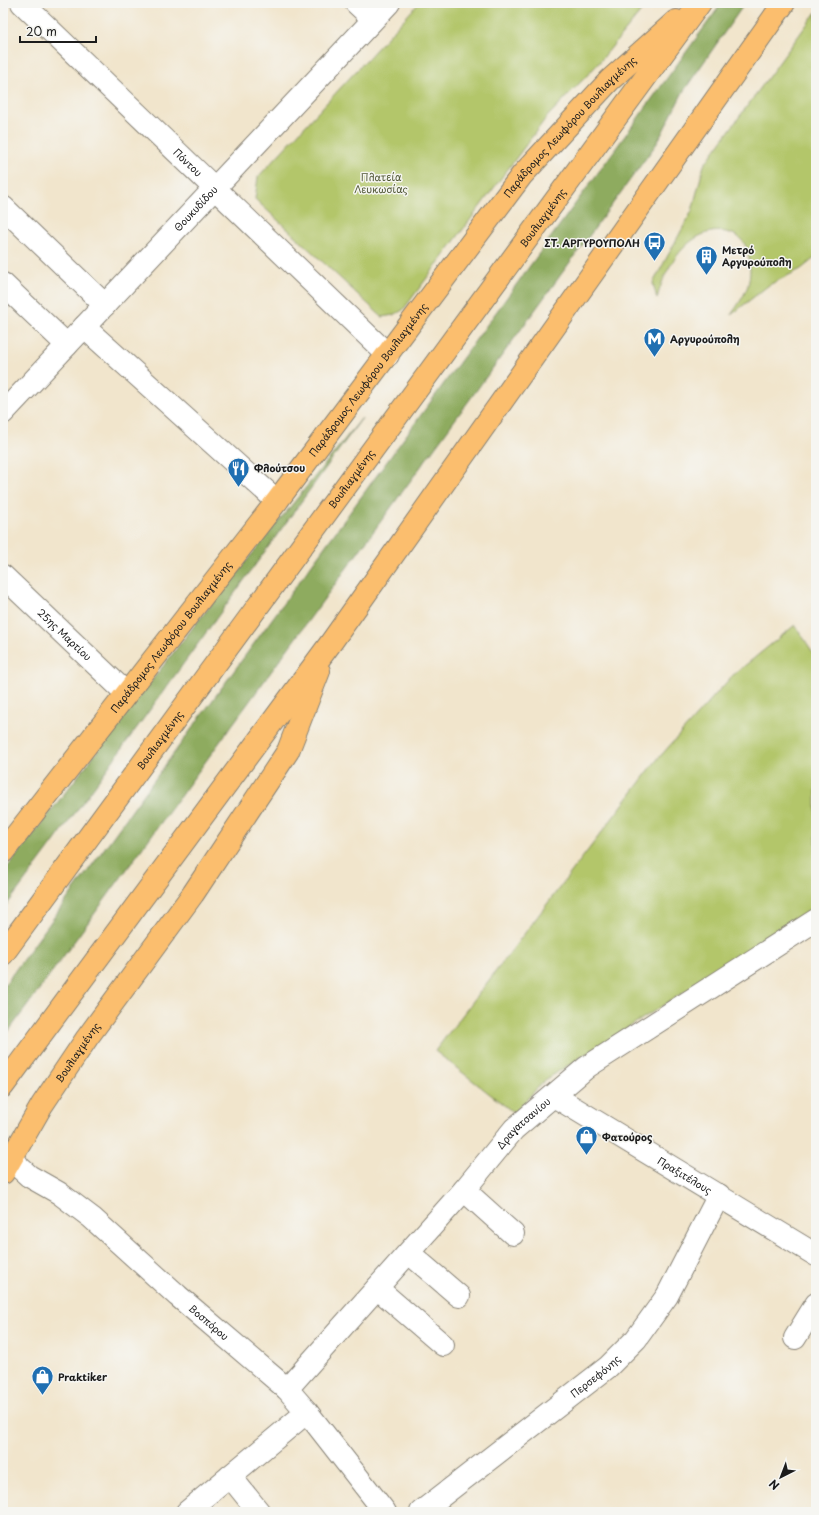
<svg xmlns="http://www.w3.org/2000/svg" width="819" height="1515" viewBox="0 0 819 1515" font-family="'Playpen Sans',sans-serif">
<rect width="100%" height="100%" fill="#f6f6f2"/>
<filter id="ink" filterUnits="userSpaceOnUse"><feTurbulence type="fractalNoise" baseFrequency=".025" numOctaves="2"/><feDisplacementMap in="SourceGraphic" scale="8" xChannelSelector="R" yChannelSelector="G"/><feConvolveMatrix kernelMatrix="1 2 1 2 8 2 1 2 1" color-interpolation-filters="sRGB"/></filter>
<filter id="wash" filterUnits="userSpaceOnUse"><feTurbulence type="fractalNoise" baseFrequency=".012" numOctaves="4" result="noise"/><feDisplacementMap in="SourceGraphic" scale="16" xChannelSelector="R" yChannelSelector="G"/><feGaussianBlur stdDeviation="0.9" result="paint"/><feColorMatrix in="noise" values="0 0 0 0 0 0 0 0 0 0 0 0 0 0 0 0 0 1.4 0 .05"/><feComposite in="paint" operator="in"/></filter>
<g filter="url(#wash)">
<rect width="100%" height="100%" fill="#f1e5cc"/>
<path fill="#b3c66a" stroke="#687143" d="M 419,3 L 648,3 L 597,65 L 546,118 L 403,310 L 394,315 L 382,317 L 255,199 L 258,177 Z
M 816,12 L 816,257 L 801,269 L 769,285 L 731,315 C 737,306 743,298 747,288 C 750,280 751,267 749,258 C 747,246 743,237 730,233 C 692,222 664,267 657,299 L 653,283 L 692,211 L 704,165 Z
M 795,625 L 816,657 L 816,909 L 545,1080 L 514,1113 L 435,1051 L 656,761 L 732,676 Z"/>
<path fill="#8eab5e" stroke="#55643d" d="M 722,3 L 745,3 L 683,92 L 657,143 L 3,1039 L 3,987 Z
M 362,418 L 48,850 L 3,910 L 3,873 L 194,626 Z"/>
</g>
<g filter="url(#ink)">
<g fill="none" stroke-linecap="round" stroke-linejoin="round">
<defs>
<g id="minor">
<path id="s1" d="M 22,3 L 388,355"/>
<path d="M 356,3 L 373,19"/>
<path d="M 3,207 L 105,305"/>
<path d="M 3,284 L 67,345"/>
<path d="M 84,327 L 277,501"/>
<path id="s2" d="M 3,413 L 389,3"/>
<path id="s3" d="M 3,576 L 126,693"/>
<path id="s4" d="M 554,1096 L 816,1255"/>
<path id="s5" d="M 12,1156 L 19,1167 L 29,1176 L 59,1193 L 92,1218 L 178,1296 L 287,1389 L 307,1412 L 385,1512"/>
<path d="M 464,1190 L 513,1234"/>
<path d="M 409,1253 L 459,1296"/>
<path d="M 377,1288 L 443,1345"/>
<path d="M 795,1338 L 816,1304"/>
<path id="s6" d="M 287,1389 L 464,1190 L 514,1129 L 587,1067 L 816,920"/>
<path d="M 230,1476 L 259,1512"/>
<path d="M 187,1512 L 307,1412"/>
<path id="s7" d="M 421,1512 L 608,1367 L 636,1339 L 667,1296 L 719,1195"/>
</g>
<g id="major">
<path id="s8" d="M 3,852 L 277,501 L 522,175 L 610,80 L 676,21"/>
<path id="s9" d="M 3,954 L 700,3"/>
<path d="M 3,1086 L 330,644 L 784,3"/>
<path id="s10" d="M 3,1173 L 42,1105 L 87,1038 L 193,894 L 288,751 L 319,671"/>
</g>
</defs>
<use href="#minor" stroke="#868074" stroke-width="24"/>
<use href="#major" stroke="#868074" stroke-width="24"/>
<use href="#minor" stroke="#fff" stroke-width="22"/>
<use href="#major" stroke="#fbbe6e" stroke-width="22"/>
</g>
</g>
<defs>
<symbol id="bus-pin" viewBox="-11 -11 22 30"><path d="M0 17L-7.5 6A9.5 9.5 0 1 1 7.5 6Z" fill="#1f6fb2" stroke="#f6f6f2"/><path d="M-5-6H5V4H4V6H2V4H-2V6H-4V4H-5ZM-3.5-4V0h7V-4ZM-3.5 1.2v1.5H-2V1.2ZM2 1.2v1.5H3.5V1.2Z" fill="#fff"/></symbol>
<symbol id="building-pin" viewBox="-11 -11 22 30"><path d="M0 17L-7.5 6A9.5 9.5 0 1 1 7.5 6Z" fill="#1f6fb2" stroke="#f6f6f2"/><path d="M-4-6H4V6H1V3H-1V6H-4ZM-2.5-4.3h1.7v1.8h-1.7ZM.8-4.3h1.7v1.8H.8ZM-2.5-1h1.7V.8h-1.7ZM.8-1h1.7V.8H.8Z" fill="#fff"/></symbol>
<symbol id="metro-pin" viewBox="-11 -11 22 30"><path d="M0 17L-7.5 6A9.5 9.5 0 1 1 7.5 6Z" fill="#1f6fb2" stroke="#f6f6f2"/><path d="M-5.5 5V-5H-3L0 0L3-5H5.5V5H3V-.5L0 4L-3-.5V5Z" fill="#fff"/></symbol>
<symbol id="restaurant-pin" viewBox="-11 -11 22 30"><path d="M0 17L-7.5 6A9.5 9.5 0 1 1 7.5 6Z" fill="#1f6fb2" stroke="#f6f6f2"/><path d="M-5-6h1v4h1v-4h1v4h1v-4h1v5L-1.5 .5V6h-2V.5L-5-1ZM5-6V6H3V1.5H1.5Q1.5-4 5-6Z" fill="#fff"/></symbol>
<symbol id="shop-pin" viewBox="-11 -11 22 30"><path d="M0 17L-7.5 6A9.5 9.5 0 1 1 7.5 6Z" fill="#1f6fb2" stroke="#f6f6f2"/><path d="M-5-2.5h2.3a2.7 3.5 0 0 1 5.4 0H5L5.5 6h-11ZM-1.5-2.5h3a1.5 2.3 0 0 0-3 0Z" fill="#fff"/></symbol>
</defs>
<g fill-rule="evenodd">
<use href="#bus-pin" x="642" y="230" width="25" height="34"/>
<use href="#building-pin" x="694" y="244" width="25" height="34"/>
<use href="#metro-pin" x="642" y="326" width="25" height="34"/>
<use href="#restaurant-pin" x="226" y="456" width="25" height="34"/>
<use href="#shop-pin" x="574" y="1124" width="25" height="34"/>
<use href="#shop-pin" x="30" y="1364" width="25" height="34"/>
</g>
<g text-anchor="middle" stroke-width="3" stroke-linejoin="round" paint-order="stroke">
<g font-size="10" fill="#1c1c1c" stroke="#f6f6f2">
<text dy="4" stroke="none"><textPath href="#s8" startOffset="921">Παράδρομος Λεωφόρου Βουλιαγμένης</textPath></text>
<text dy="4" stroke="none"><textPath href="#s1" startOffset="230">Πόντου</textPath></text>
<text dy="4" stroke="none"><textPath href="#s2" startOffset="281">Θουκυδίδου</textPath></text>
<text dy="4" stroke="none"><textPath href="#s9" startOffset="913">Βουλιαγμένης</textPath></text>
<text dy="4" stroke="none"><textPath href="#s8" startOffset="597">Παράδρομος Λεωφόρου Βουλιαγμένης</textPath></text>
<text dy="4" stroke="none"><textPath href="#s9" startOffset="589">Βουλιαγμένης</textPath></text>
<text dy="4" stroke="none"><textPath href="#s3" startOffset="85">25ης Μαρτίου</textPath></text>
<text dy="4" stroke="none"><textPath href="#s8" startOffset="273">Παράδρομος Λεωφόρου Βουλιαγμένης</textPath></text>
<text dy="4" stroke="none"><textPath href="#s9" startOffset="265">Βουλιαγμένης</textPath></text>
<text dy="4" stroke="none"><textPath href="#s10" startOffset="142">Βουλιαγμένης</textPath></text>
<text dy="4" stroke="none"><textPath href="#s6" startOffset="356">Δραγατσανίου</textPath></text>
<text dy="4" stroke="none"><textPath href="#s4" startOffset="153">Πραξιτέλους</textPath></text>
<text dy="4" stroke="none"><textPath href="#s5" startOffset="259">Βοσπόρου</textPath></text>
<text dy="4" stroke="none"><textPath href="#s7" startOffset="221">Περσεφόνης</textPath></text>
</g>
<g font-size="10" fill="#515837" stroke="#f6f6f2">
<text x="381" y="181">Πλατεία<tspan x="381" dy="12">Λευκωσίας</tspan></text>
</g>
<g font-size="10" font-weight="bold" fill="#1c1c1c" stroke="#f6f6f2" text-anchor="start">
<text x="640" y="247" text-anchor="end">ΣΤ. ΑΡΓΥΡΟΥΠΟΛΗ</text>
<text x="722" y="254">Μετρό<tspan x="722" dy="12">Αργυρούπολη</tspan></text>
<text x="670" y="343">Αργυρούπολη</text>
<text x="254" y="472">Φλούτσου</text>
<text x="602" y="1141">Φατούρος</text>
<text x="58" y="1381">Praktiker</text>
</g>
</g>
<rect width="819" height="1515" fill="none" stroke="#f6f6f2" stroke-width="16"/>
<g transform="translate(781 1477) rotate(222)" stroke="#f6f6f2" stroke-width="3" paint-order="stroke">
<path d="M0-3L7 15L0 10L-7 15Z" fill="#1c1c1c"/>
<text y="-6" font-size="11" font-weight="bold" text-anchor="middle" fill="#1c1c1c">N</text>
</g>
<path d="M20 36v6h76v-6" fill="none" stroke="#1c1c1c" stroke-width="2"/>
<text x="26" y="36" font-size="12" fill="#1c1c1c" stroke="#f6f6f2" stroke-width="3" paint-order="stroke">20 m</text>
</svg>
